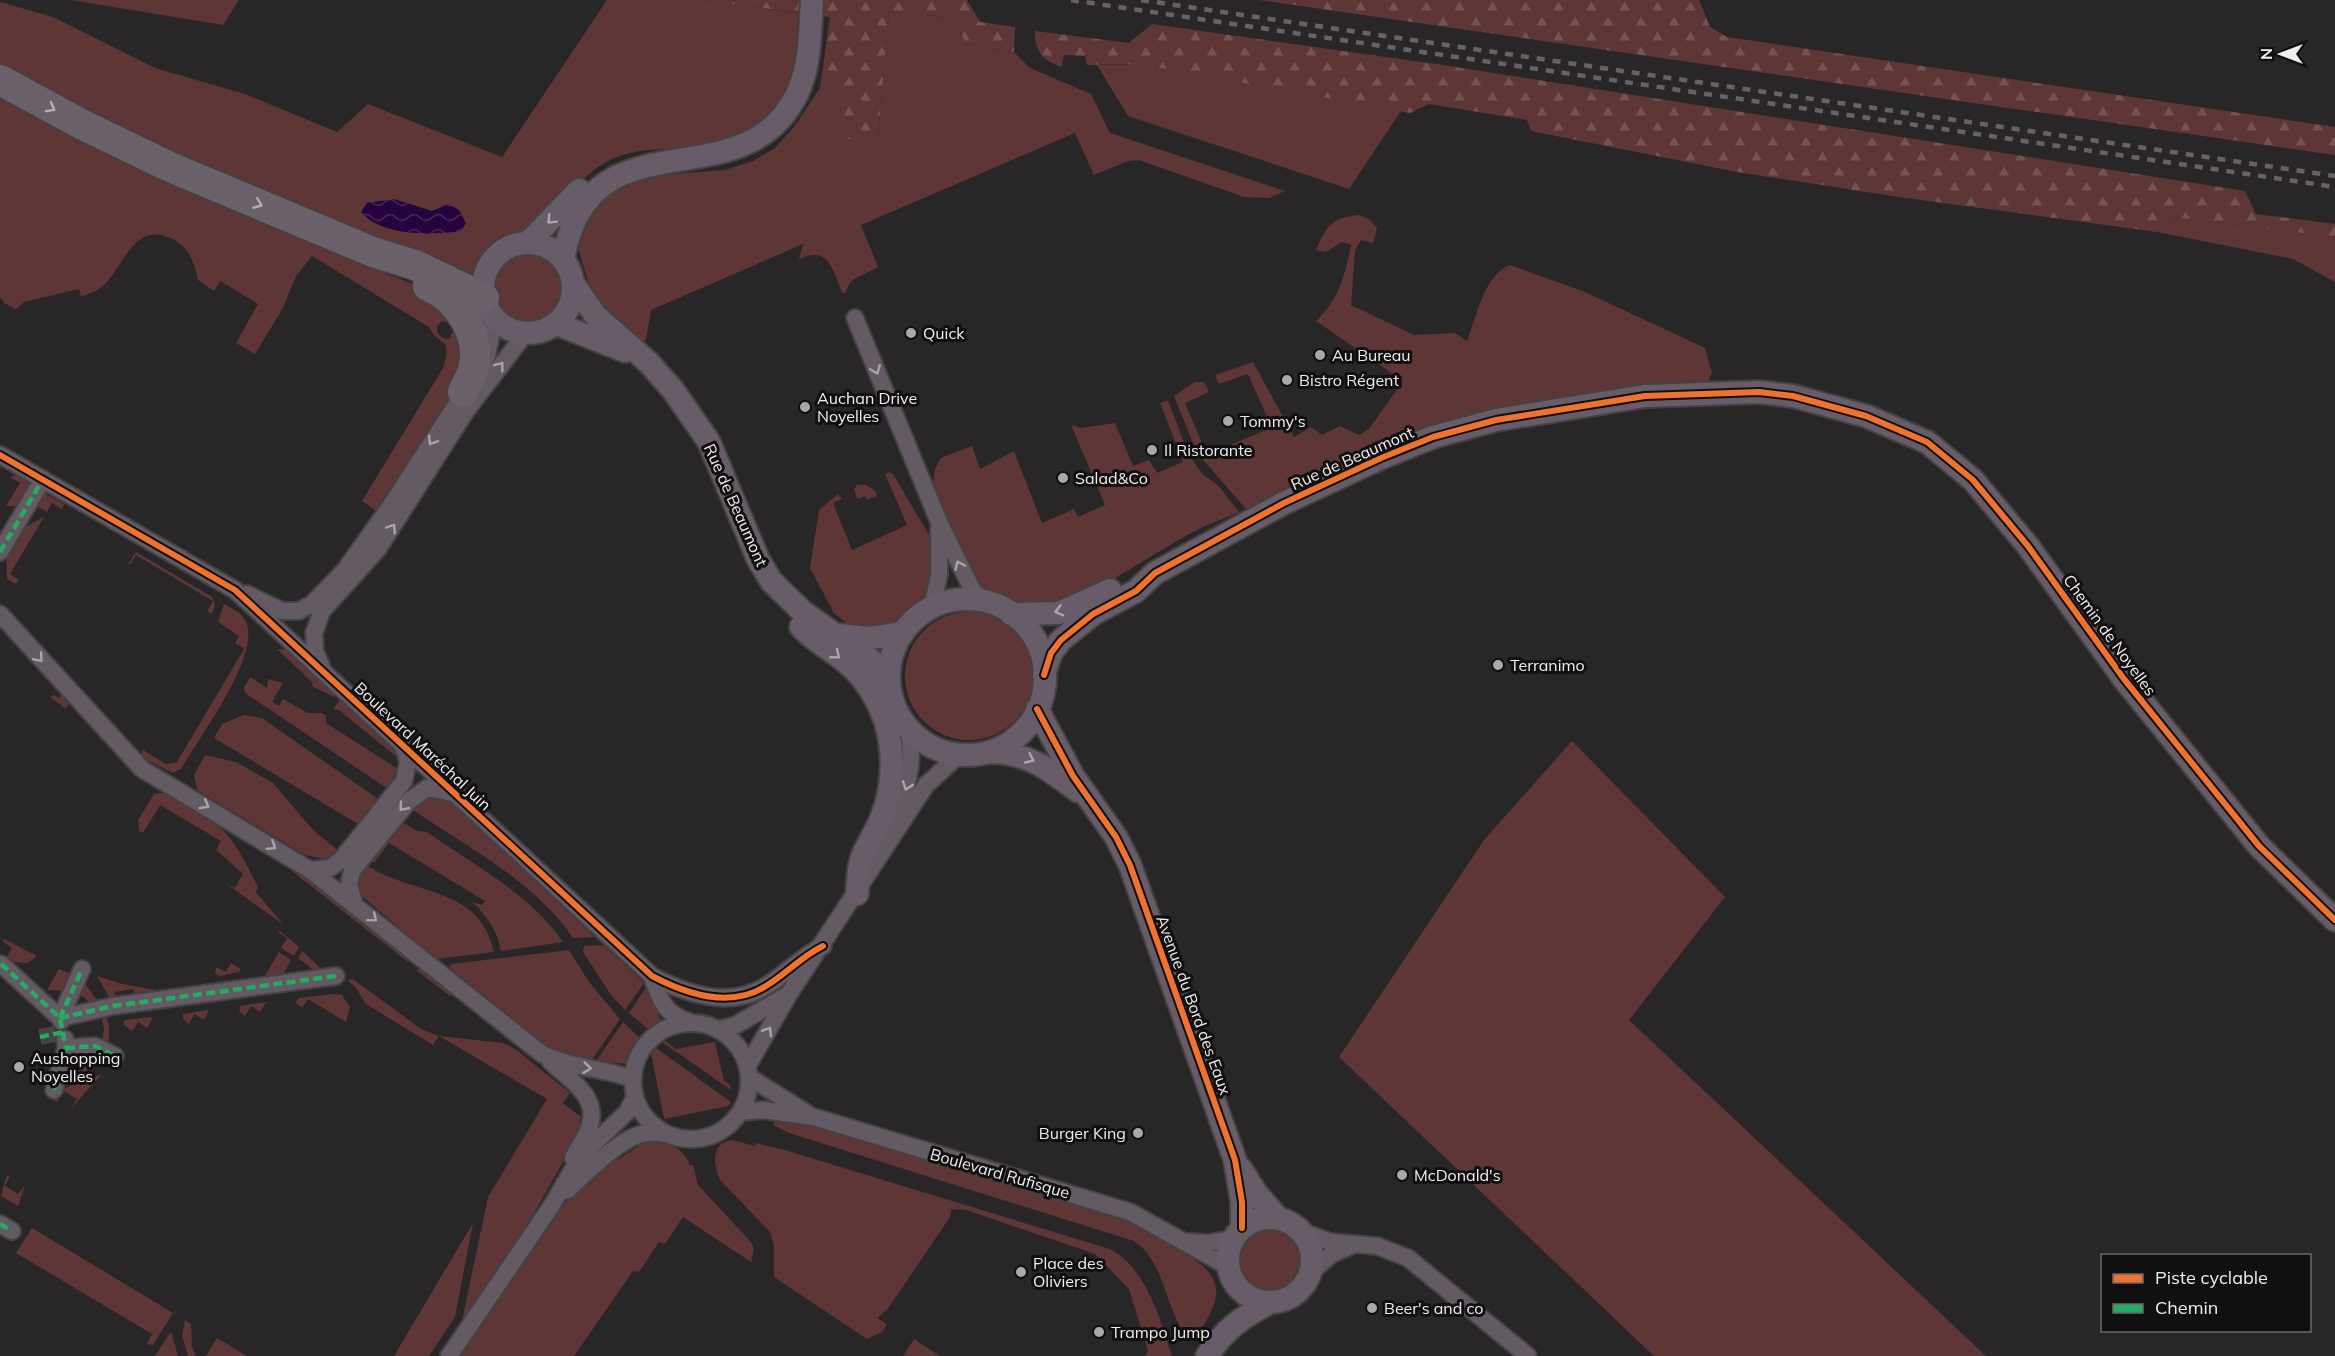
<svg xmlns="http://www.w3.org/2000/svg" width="2335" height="1356" viewBox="0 0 2335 1356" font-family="Mulish,sans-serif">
<defs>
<pattern id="forest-firs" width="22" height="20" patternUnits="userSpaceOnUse" patternTransform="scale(1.5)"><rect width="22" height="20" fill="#5e3636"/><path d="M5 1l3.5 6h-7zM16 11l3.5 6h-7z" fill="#765353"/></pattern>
<pattern id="water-waves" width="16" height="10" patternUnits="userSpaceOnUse" patternTransform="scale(1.5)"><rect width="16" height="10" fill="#25033c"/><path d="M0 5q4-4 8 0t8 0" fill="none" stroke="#452858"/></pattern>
</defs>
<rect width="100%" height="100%" fill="#292628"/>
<path fill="#5e3636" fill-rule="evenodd" d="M 71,0 L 239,0 L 223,25 Z
M 607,0 L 703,0 L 798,13 C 797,29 798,47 795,63 C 789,102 753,140 714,146 C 679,152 643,144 610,160 C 580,175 564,204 539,225 C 529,233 512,231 500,237 C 484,246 475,266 471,282 L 220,180 L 0,69 L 0,2 L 53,17 L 155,68 L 245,94 L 337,132 L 368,104 L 502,157 Z
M 889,11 L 954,18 L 966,44 L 1014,52 L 1030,68 L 1091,94 L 1110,133 L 1285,191 L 1269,198 L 1244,197 L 1139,160 L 1128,161 L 1094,175 L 1075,133 L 861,225 L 878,267 L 851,281 L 845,293 L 842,293 C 833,270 829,245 799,259 L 803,244 L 651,310 L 646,340 L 641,345 L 602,315 L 592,295 L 576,241 L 582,224 L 616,187 L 643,176 L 725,170 L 753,161 L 775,148 L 794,127 L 820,88 L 844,96 L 878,139 Z
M 1138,64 L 1401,111 L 1349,189 L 1128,116 L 1097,65 Z
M 0,86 L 156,167 L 326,249 L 435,293 L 461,321 L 462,381 L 379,513 L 362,501 L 443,368 L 447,354 L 446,345 L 434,335 L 429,327 L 312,256 L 296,276 L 283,308 L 255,354 L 236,343 L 258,304 L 220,281 L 214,291 L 198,280 C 195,264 190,250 176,241 C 133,217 125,267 102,287 C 97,291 88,294 81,297 L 79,289 L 24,302 L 16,309 L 4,303 L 0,297 ZM 442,321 L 452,323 L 454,329 L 449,339 L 442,338 L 437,332 L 437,326 Z
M 1359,215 L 1369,219 L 1377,228 L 1373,243 L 1361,240 L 1355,250 L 1351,305 L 1414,335 L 1455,333 L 1467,341 C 1477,316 1484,275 1510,265 L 1585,292 L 1705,348 L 1712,373 L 1708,381 L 1630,387 L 1502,410 L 1315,477 L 1246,509 L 1197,453 L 1174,396 L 1195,382 L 1204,382 L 1209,392 L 1185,403 L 1207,455 L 1266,430 L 1269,421 L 1248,374 L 1219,384 L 1215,375 L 1253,362 L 1294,437 L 1311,427 L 1322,435 L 1340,426 L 1359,435 L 1369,429 L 1403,381 L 1316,321 C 1339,300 1345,275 1351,245 L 1342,242 L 1326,252 L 1316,250 C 1327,225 1331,218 1359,215 Z
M 2173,217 L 2335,237 L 2335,282 L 2293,259 L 2157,232 Z
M491 288a36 36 0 1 1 72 0a36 36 0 1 1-72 0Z
M 1168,400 L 1188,453 L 1202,474 L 1218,485 L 1239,512 C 1224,519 1207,524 1193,532 C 1146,557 1098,595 1045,606 C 1024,610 998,601 981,587 C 963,570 944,508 933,483 L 935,469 L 941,458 L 972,446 L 980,469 L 1014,451 L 1042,523 L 1074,509 L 1078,517 L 1105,505 L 1071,425 L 1081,428 L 1115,423 L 1133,466 L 1149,460 L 1157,473 L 1183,462 L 1160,403 Z
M 889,472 L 893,474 L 932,540 L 931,589 L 924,600 L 902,622 L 890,628 L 877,631 L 849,625 L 834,613 L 810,568 L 819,510 L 838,494 L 842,499 L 833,503 L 852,550 L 907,525 L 885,474 Z
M 15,475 L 35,486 L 23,506 L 6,506 L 20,483 L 10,477 Z
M 857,485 L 866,485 L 875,491 L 877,496 L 867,500 L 865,496 L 857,499 L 854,489 Z
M 42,492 L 64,504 L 62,509 L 52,503 L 47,512 L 34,504 Z
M 44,517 L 10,574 L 19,580 L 16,584 L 7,579 C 5,543 11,533 44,517 Z
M 136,552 L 212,597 L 215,604 L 212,614 L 207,611 L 213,601 L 136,555 L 130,565 L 128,564 Z
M 224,604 C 231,608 241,612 245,620 C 264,652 198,739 181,769 L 173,773 L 140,757 L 143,750 L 166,764 L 177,762 L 244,649 L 235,643 L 239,636 L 218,622 Z
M905 676a64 64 0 1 1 128 0a64 64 0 1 1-128 0Z
M 277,649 L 287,649 L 336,694 L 334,697 L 312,686 L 313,683 Z
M 250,677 L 267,688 L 268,679 L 283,683 L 272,702 L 279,706 L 283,699 L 308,713 L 322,713 L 326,716 L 326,723 L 398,769 L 388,789 L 245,693 L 244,688 Z
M 57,686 L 67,697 L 69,704 L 66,709 L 50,697 L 54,695 L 59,698 L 62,694 L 53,688 Z
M 341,699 L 392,747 L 398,758 L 339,710 L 333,709 Z
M 244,715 L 262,718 L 381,801 L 363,827 L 214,738 L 222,724 Z
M 1572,741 L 1725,897 L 1629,1020 L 1986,1356 L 1654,1356 L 1339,1057 L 1484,840 Z
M 205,755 L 236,762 L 273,783 L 313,830 L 339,851 L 328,860 L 305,855 L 197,790 L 194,775 Z
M 159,793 L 165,793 C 185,805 208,815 224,831 C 239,847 248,868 258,887 L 256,892 L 283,924 L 225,883 L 235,888 L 243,874 L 216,850 L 221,841 L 160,805 L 143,833 L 139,831 L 138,820 L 154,794 Z
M 422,794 L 443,795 L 595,937 L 573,938 C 534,881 467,847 410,808 Z
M 399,820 L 417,831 L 427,832 C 474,865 530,894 563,942 L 501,951 C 498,932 486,914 472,902 L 482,905 L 485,901 L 389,843 L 374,863 L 368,859 Z
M 364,863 C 410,897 479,883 494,952 L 436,959 L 357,892 L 355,878 Z
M 291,866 L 414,961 L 408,962 L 293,872 L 290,868 Z
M 280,931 L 299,947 L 294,956 L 281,948 L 287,938 L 278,932 Z
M 4,939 L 37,956 L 28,963 L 4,961 L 12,948 L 3,942 Z
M 604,945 L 644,983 L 625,1010 L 611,995 L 583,952 L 584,946 Z
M 569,950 L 589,982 L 620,1019 L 592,1060 L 557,1054 L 450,968 L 451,964 Z
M 302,951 L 326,973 L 320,975 L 298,958 Z
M 279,952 L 291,960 L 280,980 L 263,979 Z
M 231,963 L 241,969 L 239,972 L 219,976 L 215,974 L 216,967 L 226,972 Z
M 423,968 L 453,993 L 450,996 L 416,970 Z
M 59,969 L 74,975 L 68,991 L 47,990 Z
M 97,976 L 122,984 L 155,990 L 151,998 L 134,995 L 133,989 L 115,992 L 116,1002 L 112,1002 Z
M 353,979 L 421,1029 L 439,1036 L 503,1043 L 514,1048 L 570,1093 L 563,1103 L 581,1117 L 580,1123 L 584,1125 L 529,1222 L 462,1321 L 488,1197 L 547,1099 L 439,1036 L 433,1045 L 366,1004 L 356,988 L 347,980 Z
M 85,983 L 100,1005 L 92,1005 L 79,993 Z
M 647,986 L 661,1021 L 648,1029 L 629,1013 Z
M 334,994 L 342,995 L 350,1007 L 346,1022 L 308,999 L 302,1008 L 295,1002 L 299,998 Z
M 266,1002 L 260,1012 L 251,1006 L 245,1016 L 239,1011 L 241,1006 Z
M 209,1010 L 204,1020 L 194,1014 L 189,1024 L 183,1019 L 183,1014 Z
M 105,1012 L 109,1025 L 109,1046 L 102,1042 L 104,1029 L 100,1013 Z
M 150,1017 L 153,1018 L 147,1028 L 138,1022 L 132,1031 L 123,1024 L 125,1020 Z
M 623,1022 L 640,1038 L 627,1064 L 596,1061 Z
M 665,1041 L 676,1049 L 715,1042 L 724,1081 L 730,1084 L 731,1090 L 662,1042 Z
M 656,1048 L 731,1102 L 728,1106 L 664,1119 L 651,1053 Z
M 98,1053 L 101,1055 L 93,1067 L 75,1076 L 71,1074 L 84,1068 Z
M 102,1074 L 70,1110 L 77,1099 L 64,1091 L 57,1102 L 53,1100 C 67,1082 82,1082 102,1074 Z
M 777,1117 L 806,1121 L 1124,1217 L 1173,1246 L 1197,1255 L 1195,1260 C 1233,1286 1212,1313 1192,1342 C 1163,1313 1168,1264 1134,1241 L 789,1133 L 773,1125 Z
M 648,1140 C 667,1143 683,1146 690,1165 L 693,1165 L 698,1185 L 751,1242 L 754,1249 L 751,1262 L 683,1217 L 665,1244 L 659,1242 L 639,1272 L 633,1271 L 574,1356 L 459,1356 L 561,1208 L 573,1193 L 614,1157 L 617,1160 Z
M 732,1140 L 755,1146 L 756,1143 L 788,1151 L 1110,1249 C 1147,1269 1160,1319 1172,1356 L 1145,1356 L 1148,1351 L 1129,1289 L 1095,1254 L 966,1210 L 951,1209 L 950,1217 L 887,1310 L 877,1318 L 887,1324 L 882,1332 L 867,1339 L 774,1277 L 774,1245 L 770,1232 L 720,1180 C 713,1165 711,1142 732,1140 Z
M 7,1175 L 10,1176 L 5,1186 L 18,1194 L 25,1185 L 18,1206 L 1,1196 Z
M 473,1223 L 455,1317 L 429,1356 L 394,1356 Z
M1238 1259a31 31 0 1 1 62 0a31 31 0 1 1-62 0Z
M 32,1228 L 173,1313 L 153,1345 L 147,1344 L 152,1334 L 16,1253 Z
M 185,1320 L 191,1324 L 192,1347 L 196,1356 L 188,1356 L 182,1336 Z
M 171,1331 L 178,1356 L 155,1356 Z
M 217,1338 L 247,1356 L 206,1356 Z
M 914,1339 L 940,1356 L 903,1356 Z"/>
<path fill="url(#forest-firs)" d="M 703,0 L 967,0 L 980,22 L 1015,27 L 1014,52 L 966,44 L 954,18 L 889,11 L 878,139 L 844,139 L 844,96 L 820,88 L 830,17 Z
M 1259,0 L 1699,0 L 1710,27 L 1727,37 L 2335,127 L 2335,155 Z
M 1152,24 L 1443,65 L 2245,191 L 2256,214 L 2335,224 L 2335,237 L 2173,217 L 2157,232 L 1899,197 L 1737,172 L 1531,131 L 1527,120 L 1429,104 L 1410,113 L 1138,64 L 1087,65 L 1085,56 L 1064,55 L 1061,67 C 1042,60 1035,51 1035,31 L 1129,43 Z"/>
<path fill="url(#water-waves)" d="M 394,199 L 432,211 L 448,204 L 459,210 L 466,223 L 461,231 C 431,235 383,237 361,212 L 367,203 Z"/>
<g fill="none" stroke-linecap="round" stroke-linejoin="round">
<path stroke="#474446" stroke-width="16" stroke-dasharray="16 8" stroke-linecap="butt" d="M 40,1037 L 64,1032"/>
<defs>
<path id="street" d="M 855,318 L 939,522 L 973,591 L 986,602
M 482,367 L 487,356 L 494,319
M 0,455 L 235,590 L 652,976 C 686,994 730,1009 766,986 C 786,974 802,956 823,946
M 0,552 L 43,479
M 247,594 L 282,611 L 299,611 L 312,604 L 345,570 L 389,508 L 467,388
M 932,608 L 939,575 L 939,529
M 0,614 L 142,769 L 310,870 L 542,1054 C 572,1068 603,1068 633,1079
M 322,668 L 315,651 L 314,633 L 322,611 L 378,549 L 466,411 L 525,334
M 895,821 C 906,789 916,762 908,729
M 310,870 L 330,868 L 341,860 L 404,781 L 408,761 L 403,746
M 354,903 L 349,884 L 352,871 L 409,801 L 427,788 L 453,793
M 1,964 L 60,1018 L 61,1021
M 652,976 C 659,999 665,1015 690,1022
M 60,1018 L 113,1006 L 336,976
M 60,1018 L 82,969
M633 1081a58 58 0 1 1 116 0a58 58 0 1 1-116 0Z
M 718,1030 L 736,1025 L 789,994
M 66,1048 L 95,1046 L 115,1056
M 550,1061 C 567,1078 599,1095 590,1125 C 587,1136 578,1147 573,1158
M 747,1067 L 789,994 L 926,785 L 959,755
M 749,1077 L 808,1114
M 54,1090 L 66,1048 L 65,1039
M 740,1112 L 763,1110 L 814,1117 L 1130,1212 L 1229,1267
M 568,1190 C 585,1173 623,1135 647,1133 C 653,1132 660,1133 665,1134
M 0,1224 L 12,1231
M 1301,1231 L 1330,1242 L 1377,1246 L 1408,1258 L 1528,1356
M 1189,1242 L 1208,1243 L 1233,1239
M 1310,1273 L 1332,1254 L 1353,1245
M 449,1356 L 552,1205 L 580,1157 L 627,1112 L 635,1097"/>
<path id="secondary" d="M483 288a45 45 0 1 1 90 0a45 45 0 1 1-90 0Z
M 528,243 L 579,190
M 563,260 C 589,107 742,206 797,94 C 811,65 810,31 812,0
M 573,283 L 595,315 L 648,362 L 673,390 L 709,442 L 758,559 L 771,581 L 803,612 L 871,660 L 889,682
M 557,324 L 625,351
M889 677a78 78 0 1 1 156 0a78 78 0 1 1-156 0Z
M 1011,614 L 1059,613 L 1110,590
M 801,627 C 818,646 845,656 861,677 C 893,716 900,769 882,816 C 877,830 868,843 862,857 C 858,868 858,882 857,894
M 838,635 L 870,638 L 903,633
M 1044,675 L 1051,653 L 1061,640 L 1093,614 L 1136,591 L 1155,573 L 1284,503 L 1381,458 L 1433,437 L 1496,420 L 1645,396 L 1759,392 L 1793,396 L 1866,416 L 1927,442 L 1973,480 L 2028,546 L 2124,679 L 2259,846 L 2335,920
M 1037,709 L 1073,776 L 1116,837 L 1130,865 L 1235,1160 L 1242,1202 L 1242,1228
M 990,752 C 1027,752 1050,770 1078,791
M 1241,1169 L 1256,1193 L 1279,1219
M1228 1260a42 42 0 1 1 84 0a42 42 0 1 1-84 0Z
M 1207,1356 C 1226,1328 1242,1317 1271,1302"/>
<path id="highway" d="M 0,80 L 81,124 L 170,167 L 373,252 L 415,265 L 484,298
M 428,286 C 459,299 482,336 473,370 C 471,377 466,385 463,392"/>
</defs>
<use href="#street" stroke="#444344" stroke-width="20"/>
<use href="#secondary" stroke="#444344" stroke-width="26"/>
<use href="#highway" stroke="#444344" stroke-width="33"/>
<use href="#street" stroke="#645a64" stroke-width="16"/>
<use href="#secondary" stroke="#675c68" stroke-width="22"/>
<use href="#highway" stroke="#6a616a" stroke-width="30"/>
<path stroke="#676267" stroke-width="4.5" stroke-dasharray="8 8" stroke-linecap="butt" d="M 1071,0 L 2335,187
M 1141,0 L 2335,176"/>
<path stroke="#26ab63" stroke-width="4.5" stroke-dasharray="9 4.5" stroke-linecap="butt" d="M 0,552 L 43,479
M 1,964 L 60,1018 L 66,1048 L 54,1090
M 60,1018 L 113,1006 L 336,976
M 60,1018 L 82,969
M 40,1037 L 64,1032
M 66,1048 L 95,1046 L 115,1056
M 0,1224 L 12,1231"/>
<defs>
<path id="cycleway" d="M 0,455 L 235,590 L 652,976 C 686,994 730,1009 766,986 C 786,974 802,956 823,946
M 1044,675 L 1051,653 L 1061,640 L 1093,614 L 1136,591 L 1155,573 L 1284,503 L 1381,458 L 1433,437 L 1496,420 L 1645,396 L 1759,392 L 1793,396 L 1866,416 L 1927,442 L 1973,480 L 2028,546 L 2124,679 L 2259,846 L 2335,920
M 1037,709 L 1073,776 L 1116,837 L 1130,865 L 1235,1160 L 1242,1202 L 1242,1228"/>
</defs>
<use href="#cycleway" stroke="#110f10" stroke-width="10"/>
<use href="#cycleway" stroke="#ef722f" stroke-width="6"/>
</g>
<defs><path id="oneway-chevron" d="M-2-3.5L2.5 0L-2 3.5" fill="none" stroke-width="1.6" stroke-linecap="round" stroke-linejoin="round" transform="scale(1.5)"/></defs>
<g stroke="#b4afb4">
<use href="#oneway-chevron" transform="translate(51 108) rotate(29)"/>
<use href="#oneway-chevron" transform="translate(258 204) rotate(23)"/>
</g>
<g stroke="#aca5ac">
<use href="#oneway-chevron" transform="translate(551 220) rotate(135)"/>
<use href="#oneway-chevron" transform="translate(1059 611) rotate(165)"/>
<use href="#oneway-chevron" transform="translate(836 655) rotate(39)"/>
<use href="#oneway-chevron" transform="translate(1030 759) rotate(25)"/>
</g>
<g stroke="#aaa4aa">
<use href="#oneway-chevron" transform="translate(500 366) rotate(-52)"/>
<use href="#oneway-chevron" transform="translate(876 370) rotate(68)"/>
<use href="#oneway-chevron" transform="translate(432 441) rotate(122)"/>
<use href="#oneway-chevron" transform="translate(392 528) rotate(-56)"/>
<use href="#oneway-chevron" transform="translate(959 565) rotate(-115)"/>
<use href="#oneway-chevron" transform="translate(39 658) rotate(50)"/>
<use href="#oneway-chevron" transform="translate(907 786) rotate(109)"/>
<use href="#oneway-chevron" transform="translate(205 805) rotate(31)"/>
<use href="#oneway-chevron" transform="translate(403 807) rotate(130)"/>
<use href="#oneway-chevron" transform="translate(272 846) rotate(32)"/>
<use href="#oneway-chevron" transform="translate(373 918) rotate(40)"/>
<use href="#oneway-chevron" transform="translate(768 1031) rotate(-59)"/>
<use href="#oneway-chevron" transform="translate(587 1068) rotate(7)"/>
</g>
<g fill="#aba8aa" stroke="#110f10" stroke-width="2">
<circle cx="911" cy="333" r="6"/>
<circle cx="1320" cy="355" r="6"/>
<circle cx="1287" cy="380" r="6"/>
<circle cx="805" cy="407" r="6"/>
<circle cx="1228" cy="421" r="6"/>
<circle cx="1152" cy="450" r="6"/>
<circle cx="1063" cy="478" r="6"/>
<circle cx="1498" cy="665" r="6"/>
<circle cx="19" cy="1067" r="6"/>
<circle cx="1138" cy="1133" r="6"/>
<circle cx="1402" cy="1175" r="6"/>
<circle cx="1021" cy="1272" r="6"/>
<circle cx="1372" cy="1308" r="6"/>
<circle cx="1099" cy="1332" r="6"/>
</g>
<g text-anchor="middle" stroke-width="6" stroke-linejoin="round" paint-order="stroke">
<g font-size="16" fill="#f1eef0" stroke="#110f10" text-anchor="start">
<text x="923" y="339">Quick</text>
<text x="1332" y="361">Au Bureau</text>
<text x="1299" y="386">Bistro Régent</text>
<text x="817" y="404">Auchan Drive<tspan x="817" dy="18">Noyelles</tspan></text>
<text x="1240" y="427">Tommy's</text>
<text x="1164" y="456">Il Ristorante</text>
<text x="1075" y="484">Salad&amp;Co</text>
<text x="1510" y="671">Terranimo</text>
<text x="31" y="1064">Aushopping<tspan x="31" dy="18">Noyelles</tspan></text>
<text x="1126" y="1139" text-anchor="end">Burger King</text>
<text x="1414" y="1181">McDonald's</text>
<text x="1033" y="1269">Place des<tspan x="1033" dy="18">Oliviers</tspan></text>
<text x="1384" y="1314">Beer's and co</text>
<text x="1111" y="1338">Trampo Jump</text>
</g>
<g font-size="16" fill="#f1eef0" stroke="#110f10">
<text transform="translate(1352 458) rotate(-24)" y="6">Rue de Beaumont</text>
<text transform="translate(736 505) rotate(66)" y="6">Rue de Beaumont</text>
<text transform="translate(2110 635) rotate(54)" y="6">Chemin de Noyelles</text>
<text transform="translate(423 746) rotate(43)" y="6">Boulevard Maréchal Juin</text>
<text transform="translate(1194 1005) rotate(70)" y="6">Avenue du Bord des Eaux</text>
<text transform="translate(1000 1173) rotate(16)" y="6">Boulevard Rufisque</text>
</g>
</g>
<rect x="2101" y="1254" width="210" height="78" fill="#110f10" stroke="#6b686a" stroke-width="1.5"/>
<rect x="2113" y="1274" width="30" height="9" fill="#ef722f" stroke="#6b686a" stroke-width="1.5"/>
<text x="2155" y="1284" font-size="18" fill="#f1eef0">Piste cyclable</text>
<rect x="2113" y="1304" width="30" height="9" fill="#26ab63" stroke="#6b686a" stroke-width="1.5"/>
<text x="2155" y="1314" font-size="18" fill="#f1eef0">Chemin</text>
<g transform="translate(2281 54) rotate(270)" stroke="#110f10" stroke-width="4.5" paint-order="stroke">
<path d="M0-4.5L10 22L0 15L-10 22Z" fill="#f1eef0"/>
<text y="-9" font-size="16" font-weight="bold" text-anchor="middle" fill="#f1eef0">N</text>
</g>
</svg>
